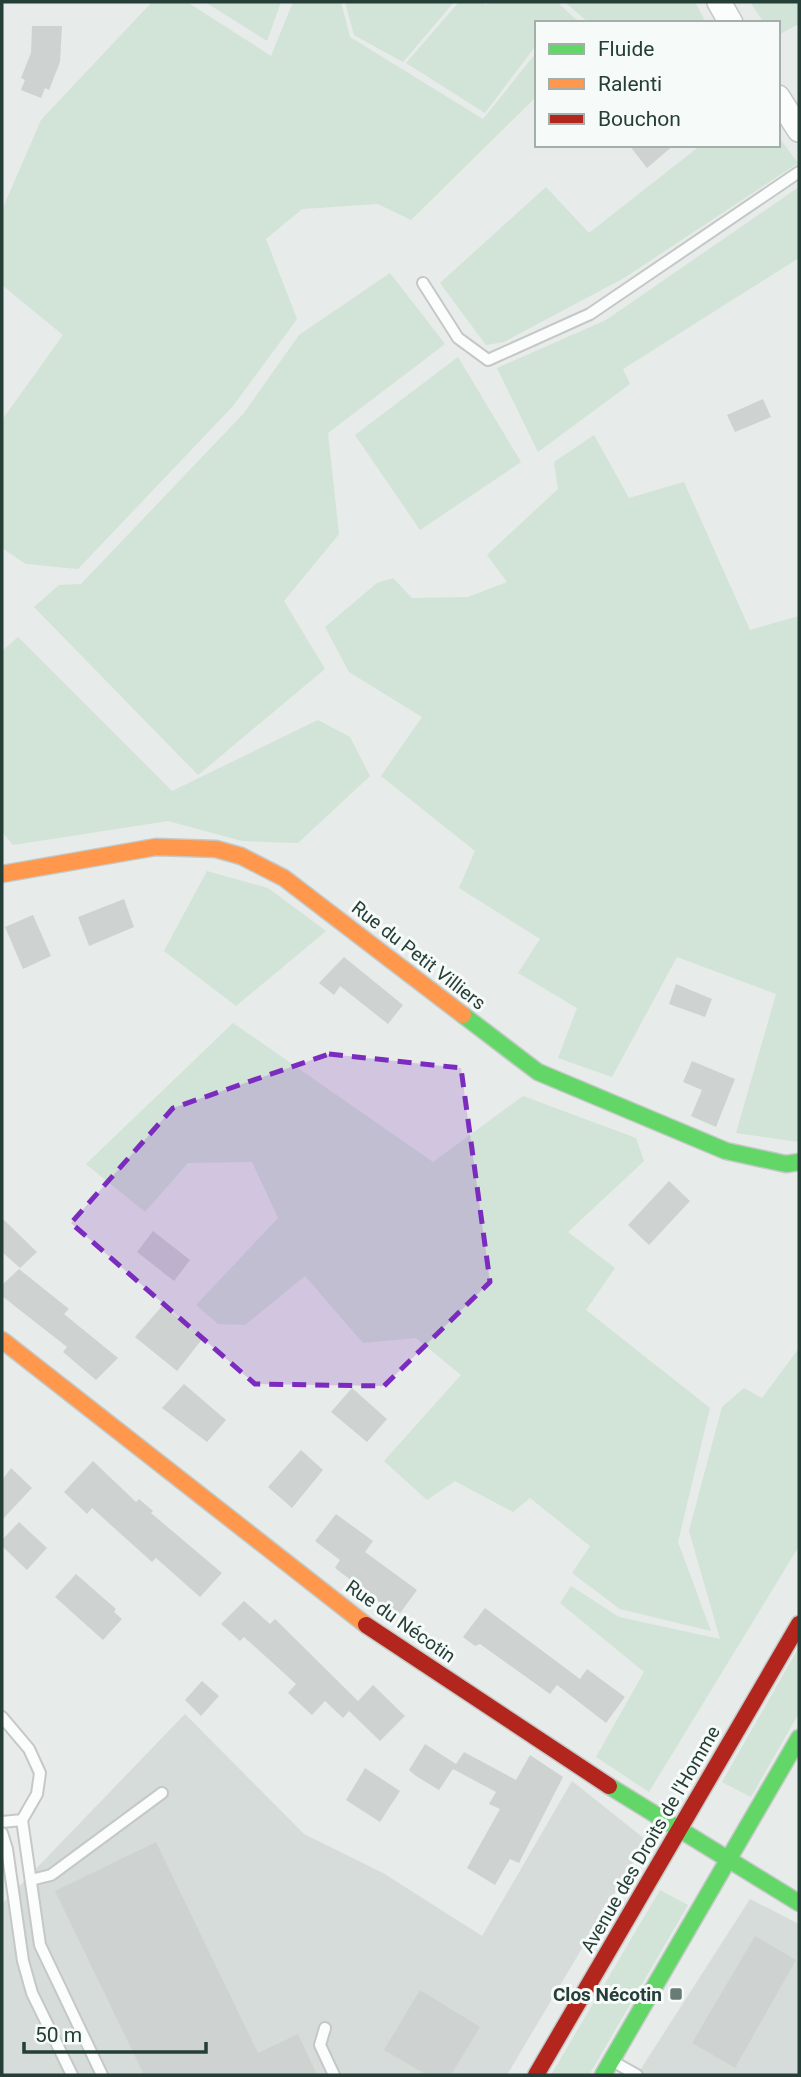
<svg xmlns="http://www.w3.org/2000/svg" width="801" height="2077" viewBox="0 0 801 2077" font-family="Roboto,sans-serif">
<rect width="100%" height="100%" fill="#e7ebe9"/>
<path fill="#d6dcd9" d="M 185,1714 L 304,1834 L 383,1873 L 482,1936 L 572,1781 L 646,1840 L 507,2075 L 2,2075 L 2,1904 Z
M 750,1899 L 799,1924 L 799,2075 L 637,2075 Z"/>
<path fill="#d2e3d7" d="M 152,2 L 187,2 L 271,56 L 293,2 L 341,2 L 350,37 L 483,119 L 536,53 L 537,96 L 411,220 L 378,204 L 302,209 L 266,239 L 297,319 L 233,406 L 78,569 L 26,564 L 2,548 L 2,420 L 63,335 L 2,285 L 2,210 L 41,120 Z
M 205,2 L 281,2 L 267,41 Z
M 345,2 L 454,2 L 403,62 L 354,35 Z
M 459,2 L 482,2 L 486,5 L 489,2 L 560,2 L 559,4 L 580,23 L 537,23 L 537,44 L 485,113 L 406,63 Z
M 570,2 L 695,2 L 704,19 L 700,23 L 589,23 L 567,4 Z
M 750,2 L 799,2 L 799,24 L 778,35 L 778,23 L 764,23 Z
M 778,136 L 798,163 L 624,278 L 504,342 L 486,345 L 440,283 L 546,187 L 589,233 L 701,145 L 778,145 Z
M 799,187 L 799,258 L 623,369 L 630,384 L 538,452 L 497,368 L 606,320 Z
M 390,273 L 445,344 L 328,433 L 339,534 L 284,601 L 325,669 L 198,775 L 34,607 L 59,585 L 81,584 L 244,413 L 299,335 Z
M 458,357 L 521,462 L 420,530 L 355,435 Z
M 594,435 L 629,498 L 684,482 L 750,630 L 799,616 L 799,1142 L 736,1133 L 776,994 L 677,957 L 612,1077 L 558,1058 L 577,1008 L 518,973 L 540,939 L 459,888 L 475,851 L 381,776 L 422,717 L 349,672 L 325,627 L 377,583 L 393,578 L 412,598 L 468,597 L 507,582 L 487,555 L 558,489 L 554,462 Z
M 18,637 L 172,791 L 318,720 L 350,737 L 370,776 L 298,843 L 242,841 L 168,821 L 13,845 L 2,832 L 2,651 Z
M 207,871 L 268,888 L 326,931 L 236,1006 L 164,951 Z
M 233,1023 L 433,1162 L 523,1096 L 636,1138 L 644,1161 L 568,1232 L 615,1268 L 586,1310 L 710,1408 L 678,1542 L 711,1631 L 620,1609 L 572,1573 L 590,1546 L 530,1498 L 513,1512 L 455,1481 L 427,1500 L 384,1461 L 461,1375 L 416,1338 L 363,1343 L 305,1276 L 245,1325 L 218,1324 L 196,1305 L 278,1218 L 252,1162 L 188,1163 L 145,1212 L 86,1164 Z
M 799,1348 L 799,1546 L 649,1792 L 596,1757 L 644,1672 L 560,1603 L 571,1586 L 619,1617 L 720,1639 L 689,1531 L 722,1407 L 744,1388 L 762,1398 Z
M 799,1647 L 799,1713 L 751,1797 L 722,1782 Z
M 660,1890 L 688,1905 L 589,2075 L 551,2075 Z"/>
<path fill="#ced3d1" d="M 32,26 L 62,26 L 60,62 L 49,90 L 45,88 L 41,98 L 21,90 L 25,80 L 21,78 L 31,53 Z
M 629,145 L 674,145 L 647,168 Z
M 763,399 L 771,417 L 735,432 L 727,415 Z
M 124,899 L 134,927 L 89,946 L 78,917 Z
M 33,915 L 51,956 L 23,969 L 5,927 Z
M 344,957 L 403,1005 L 388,1024 L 340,986 L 334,995 L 319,983 Z
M 676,984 L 712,999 L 705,1017 L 669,1004 Z
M 692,1061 L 735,1079 L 716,1127 L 691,1116 L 702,1090 L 683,1082 Z
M 669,1181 L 690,1201 L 649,1245 L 628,1225 Z
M 2,1218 L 37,1252 L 20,1268 L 2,1252 Z
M 153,1231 L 190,1260 L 174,1281 L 137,1252 Z
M 19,1269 L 69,1309 L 64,1314 L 118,1358 L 96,1380 L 63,1352 L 67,1347 L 2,1296 L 2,1285 Z
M 163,1305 L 203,1338 L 177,1371 L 135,1337 Z
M 184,1384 L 226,1420 L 207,1442 L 162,1408 Z
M 352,1388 L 387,1419 L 367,1442 L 331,1412 Z
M 301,1450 L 323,1470 L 292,1508 L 268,1487 Z
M 93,1461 L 136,1502 L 139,1499 L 153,1511 L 151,1513 L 222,1573 L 200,1597 L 156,1558 L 152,1562 L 92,1508 L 87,1514 L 64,1492 Z
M 11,1468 L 32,1488 L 2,1520 L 2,1480 Z
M 336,1514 L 373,1541 L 365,1552 L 417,1590 L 398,1616 L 335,1568 L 340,1560 L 315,1541 Z
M 19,1522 L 47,1548 L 27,1570 L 2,1546 L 2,1540 Z
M 76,1574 L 116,1609 L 114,1612 L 122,1619 L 103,1640 L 55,1597 Z
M 244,1601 L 270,1624 L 275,1619 L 358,1701 L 373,1685 L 405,1716 L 380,1741 L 349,1711 L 343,1718 L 325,1701 L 312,1715 L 288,1693 L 296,1684 L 244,1637 L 240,1641 L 221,1624 Z
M 485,1608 L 580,1679 L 587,1669 L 625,1697 L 606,1723 L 557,1685 L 550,1694 L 480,1644 L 475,1646 L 463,1637 Z
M 202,1681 L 219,1696 L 201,1716 L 185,1700 Z
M 425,1744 L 456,1764 L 464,1752 L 516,1780 L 530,1755 L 563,1777 L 519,1863 L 510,1859 L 495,1885 L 467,1868 L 500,1809 L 489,1804 L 496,1792 L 453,1769 L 439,1790 L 416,1776 L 409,1770 Z
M 365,1768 L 400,1791 L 380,1822 L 346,1800 Z
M 156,1842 L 258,2053 L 298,2034 L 317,2075 L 144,2075 L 55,1891 Z
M 755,1936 L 796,1960 L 735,2068 L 692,2043 Z
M 420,1990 L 480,2027 L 451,2075 L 427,2075 L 384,2050 Z"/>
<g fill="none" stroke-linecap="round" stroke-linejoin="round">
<defs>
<path id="lane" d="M 423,283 L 458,338 L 488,360 L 590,314 L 799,172
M 2,1717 L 29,1749 L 40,1773 L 37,1794 L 22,1820 L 40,1945 L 102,2075
M 2,1822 L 22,1820
M 2,1833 L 7,1849 L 23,1961 L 32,1993 L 72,2075
M 31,1880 L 51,1875 L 162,1793
M 325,2028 L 320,2045 L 334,2075
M 614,2062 L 637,2075"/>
<path id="street" d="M 719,2 L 731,23
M 778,97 L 799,130"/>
<path id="fast" d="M 463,1015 L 538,1072 L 726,1151 L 786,1164 L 799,1162
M 609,1786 L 799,1903
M 603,2075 L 799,1738"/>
<path id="slow" d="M 2,874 L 156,847 L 216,849 L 241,856 L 284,878 L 463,1015
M 2,1340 L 366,1625"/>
<path id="jam" d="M 366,1625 L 609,1786
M 536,2075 L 799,1624"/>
</defs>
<use href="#lane" stroke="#c4c8c6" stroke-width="14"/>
<use href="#street" stroke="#c4c8c6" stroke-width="26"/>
<use href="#fast" stroke="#c3c9c6" stroke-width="19"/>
<use href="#slow" stroke="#c3c9c6" stroke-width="19"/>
<use href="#jam" stroke="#c3c9c6" stroke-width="19"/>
<use href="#lane" stroke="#fbfcfc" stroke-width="10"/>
<use href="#street" stroke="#fbfcfc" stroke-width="23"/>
<use href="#fast" stroke="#63d668" stroke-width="16"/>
<use href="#slow" stroke="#ff974d" stroke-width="16"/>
<use href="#jam" stroke="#b3261e" stroke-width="16"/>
</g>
<path fill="#7b2cbf" fill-opacity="0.2" stroke="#7b2cbf" stroke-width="5" stroke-dasharray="14 9" stroke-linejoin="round" d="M 329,1054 L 461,1068 L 490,1282 L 384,1386 L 255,1384 L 71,1223 L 173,1108 Z"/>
<rect fill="#697b76" stroke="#f6faf8" stroke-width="2.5" x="669" y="1987" width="14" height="14" rx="3.5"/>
<g text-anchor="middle" stroke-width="6" stroke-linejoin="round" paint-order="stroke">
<g font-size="19" fill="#253e38" stroke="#f6faf8">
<text transform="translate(419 955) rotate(38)" y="7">Rue du Petit Villiers</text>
<text transform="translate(401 1621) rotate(35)" y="7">Rue du Nécotin</text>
<text transform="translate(650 1839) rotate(-60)" y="7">Avenue des Droits de l'Homme</text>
</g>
<g font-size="19" font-weight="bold" fill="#253e38" stroke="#f6faf8" text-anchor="end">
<text x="662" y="2001">Clos Nécotin</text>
</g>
</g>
<rect width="801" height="2077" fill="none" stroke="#253e38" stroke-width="7"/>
<rect x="535" y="21" width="245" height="126" fill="#f6faf8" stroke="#a2afab" stroke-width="2"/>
<rect x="549" y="44" width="35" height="10" fill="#63d668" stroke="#a2afab" stroke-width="2"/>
<text x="598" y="56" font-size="21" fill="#253e38">Fluide</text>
<rect x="549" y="79" width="35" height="10" fill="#ff974d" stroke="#a2afab" stroke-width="2"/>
<text x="598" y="91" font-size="21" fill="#253e38">Ralenti</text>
<rect x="549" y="114" width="35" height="10" fill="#b3261e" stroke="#a2afab" stroke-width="2"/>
<text x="598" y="126" font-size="21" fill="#253e38">Bouchon</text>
<path d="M24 2042v10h182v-10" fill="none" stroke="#253e38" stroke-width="3.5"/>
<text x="35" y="2042" font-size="21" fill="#253e38" stroke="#f6faf8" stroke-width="5" paint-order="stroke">50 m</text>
</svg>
